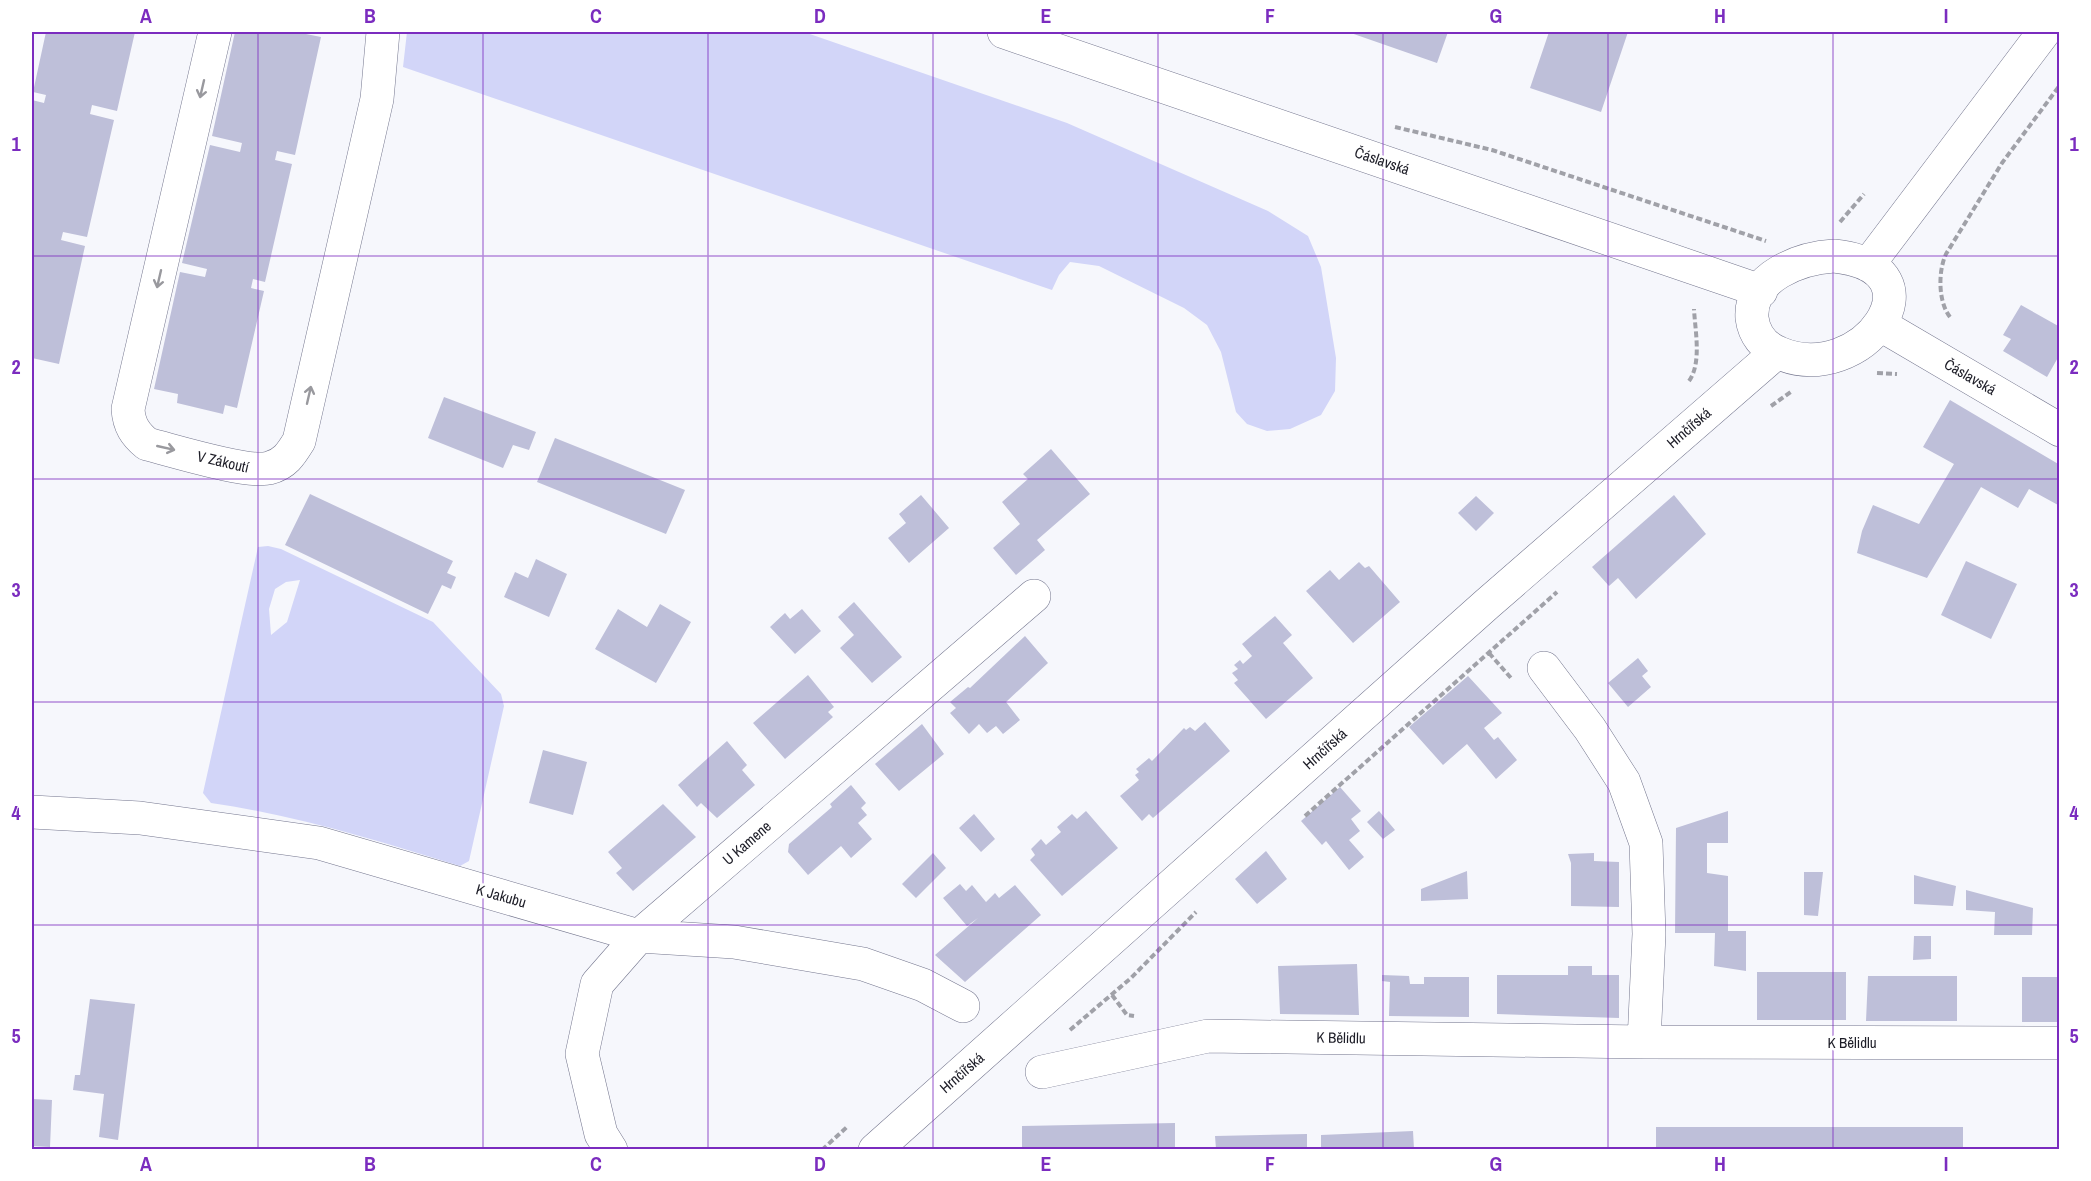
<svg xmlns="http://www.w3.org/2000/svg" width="2091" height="1181" viewBox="0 0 2091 1181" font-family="'Archivo Narrow',sans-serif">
<rect width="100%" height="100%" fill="#f6f7fc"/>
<path fill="#d2d5f8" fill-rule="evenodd" d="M 407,32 L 804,32 L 1067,123 L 1268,211 L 1308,236 L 1321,267 L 1336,358 L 1335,391 L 1321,415 L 1290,429 L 1267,431 L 1247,424 L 1236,412 L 1221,352 L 1207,325 L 1184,308 L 1099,266 L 1070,262 L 1059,275 L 1052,290 L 403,67 Z
M 268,546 L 281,549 L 433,622 L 501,694 L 504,706 L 469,861 L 460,866 C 379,841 295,815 211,803 L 203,793 L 258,547 ZM 300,580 L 287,622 L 271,635 L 269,609 L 275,589 L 286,582 Z"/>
<path fill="#bebfd9" d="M 46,32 L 135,32 L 117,111 L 92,105 L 90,114 L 114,120 L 87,237 L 63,232 L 61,240 L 85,246 L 59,364 L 32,358 L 32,100 L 44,103 L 46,95 L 33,92 Z
M 235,32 L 296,32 L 321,37 L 295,155 L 277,151 L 275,160 L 292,164 L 265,282 L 253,279 L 251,288 L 264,291 L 237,408 L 225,405 L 223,414 L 177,403 L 178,394 L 154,389 L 180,272 L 205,277 L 207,269 L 182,263 L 210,145 L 240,152 L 242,143 L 212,136 Z
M 1348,32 L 1448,32 L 1437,63 Z
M 1549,32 L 1628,32 L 1601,112 L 1530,88 Z
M 2021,305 L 2060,327 L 2060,354 L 2047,377 L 2003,351 L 2011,339 L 2003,335 Z
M 444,397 L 536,432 L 529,450 L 513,445 L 503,468 L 428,438 Z
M 1950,400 L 2060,465 L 2060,502 L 2058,505 L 2029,489 L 2018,508 L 1981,487 L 1927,578 L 1857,553 L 1862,531 L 1873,505 L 1919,524 L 1954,464 L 1923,447 Z
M 555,438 L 685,490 L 666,534 L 537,482 Z
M 1051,449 L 1090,494 L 1037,540 L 1045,550 L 1016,575 L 993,548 L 1020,524 L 1002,502 L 1028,479 L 1023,474 Z
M 310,494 L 453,561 L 447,573 L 456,577 L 451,589 L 442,585 L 428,614 L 285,545 Z
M 921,495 L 949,528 L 909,563 L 888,538 L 906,523 L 899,514 Z
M 1674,495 L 1706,534 L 1636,599 L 1618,578 L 1609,586 L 1592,567 Z
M 1476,496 L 1494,513 L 1476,531 L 1458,513 Z
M 536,559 L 567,574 L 549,617 L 504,597 L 515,572 L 528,578 Z
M 1966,561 L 2017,584 L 1991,639 L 1941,615 Z
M 1359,562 L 1365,568 L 1369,566 L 1400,602 L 1353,643 L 1306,591 L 1330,570 L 1339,580 Z
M 854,602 L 902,657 L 872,683 L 840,648 L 854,635 L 838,617 Z
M 660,604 L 691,622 L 656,683 L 595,649 L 618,609 L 647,627 Z
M 802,609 L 821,631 L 795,654 L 770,627 L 785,613 L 790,619 Z
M 1275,616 L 1292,635 L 1283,643 L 1313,678 L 1266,719 L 1234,683 L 1238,680 L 1232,673 L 1238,669 L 1234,665 L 1240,660 L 1243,664 L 1252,656 L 1242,644 Z
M 1025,636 L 1048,663 L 1006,702 L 1020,720 L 1003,734 L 996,726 L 987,733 L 979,724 L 969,734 L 950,713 L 956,708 L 950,702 L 968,687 L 970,688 Z
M 1638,658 L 1648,671 L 1642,676 L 1651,687 L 1628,707 L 1608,683 Z
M 808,675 L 834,707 L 828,712 L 833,717 L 785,759 L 753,723 Z
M 1468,676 L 1502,713 L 1484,728 L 1494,740 L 1498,737 L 1517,760 L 1496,779 L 1467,744 L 1443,765 L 1409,727 Z
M 1205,722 L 1230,751 L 1153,818 L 1149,814 L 1142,821 L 1120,796 L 1139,780 L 1135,775 L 1139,772 L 1136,769 L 1149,758 L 1152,761 L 1184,728 L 1186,730 L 1190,727 L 1195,731 Z
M 922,724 L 944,754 L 899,791 L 875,764 Z
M 727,741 L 747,765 L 742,770 L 755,785 L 717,818 L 701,803 L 697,807 L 678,785 Z
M 543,750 L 587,762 L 573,815 L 529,803 Z
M 851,785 L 866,803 L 861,808 L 867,815 L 858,823 L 872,839 L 851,858 L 841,846 L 808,875 L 788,852 L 789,844 L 832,807 L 830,804 Z
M 1340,787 L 1361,811 L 1351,819 L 1360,831 L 1349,840 L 1364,857 L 1349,870 L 1326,841 L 1322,845 L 1301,821 Z
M 663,804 L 696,837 L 633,891 L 616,873 L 622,868 L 608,852 Z
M 1086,811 L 1118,848 L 1062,896 L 1030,860 L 1035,855 L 1031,849 L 1041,839 L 1046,845 L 1061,832 L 1057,827 L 1072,814 L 1077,819 Z
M 1379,811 L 1395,830 L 1383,839 L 1367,822 Z
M 1728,811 L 1728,843 L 1707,843 L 1707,873 L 1728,876 L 1728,931 L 1746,931 L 1746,971 L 1714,966 L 1715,933 L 1675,933 L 1676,828 Z
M 974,814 L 995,839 L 981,852 L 959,828 Z
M 1266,851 L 1287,879 L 1257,904 L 1235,879 Z
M 933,853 L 946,868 L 916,898 L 902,884 Z
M 1594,853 L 1594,861 L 1619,862 L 1619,907 L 1571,906 L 1571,863 L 1568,854 Z
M 1467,871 L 1468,899 L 1421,901 L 1421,889 Z
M 1804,872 L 1823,872 L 1818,916 L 1804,915 Z
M 1914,875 L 1956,886 L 1953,906 L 1914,904 Z
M 960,884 L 966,891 L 972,885 L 986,902 L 995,893 L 999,898 L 1015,885 L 1041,915 L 965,982 L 935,955 L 978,918 L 967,926 L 943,898 Z
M 1966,890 L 2033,908 L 2032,935 L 1994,935 L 1995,912 L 1966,910 Z
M 1914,936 L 1931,936 L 1931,959 L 1913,960 Z
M 1357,964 L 1359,1015 L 1280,1014 L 1278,966 Z
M 1568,966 L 1592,966 L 1592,975 L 1619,975 L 1619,1018 L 1497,1014 L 1497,975 L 1568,975 Z
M 1757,972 L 1846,972 L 1846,1020 L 1757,1020 Z
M 1382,975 L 1409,976 L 1410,984 L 1424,984 L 1424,977 L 1469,977 L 1469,1017 L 1389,1016 L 1390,982 L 1382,981 Z
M 1868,976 L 1957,976 L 1957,1021 L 1866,1021 Z
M 2022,977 L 2060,977 L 2060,1022 L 2022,1022 Z
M 90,999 L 135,1004 L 118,1140 L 99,1137 L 104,1094 L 73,1090 L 75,1075 L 80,1075 Z
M 32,1099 L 52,1100 L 50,1147 L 32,1146 Z
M 1175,1123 L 1175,1149 L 1022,1149 L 1022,1126 Z
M 1656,1127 L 1963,1127 L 1963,1149 L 1656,1149 Z
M 1413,1131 L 1414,1149 L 1321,1149 L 1321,1135 Z
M 1307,1134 L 1307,1149 L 1216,1149 L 1215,1136 Z"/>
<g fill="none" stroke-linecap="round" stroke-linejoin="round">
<defs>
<path id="street" d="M 215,32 L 128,409 C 129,425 135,434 147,444 C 172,450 248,474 269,468 C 285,464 291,454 299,441 L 377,99 L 383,32
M 1544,668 L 1590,729 L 1624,782 L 1646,843 L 1649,934 L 1644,1042
M 32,812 L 140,818 L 319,843 L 639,936 L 734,942 L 863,964 L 923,985 L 963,1006
M 1042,1072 L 1208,1036 L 1644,1042 L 2060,1043
M 611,1150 L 601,1134 L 582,1054 L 597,984 L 639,936 L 1034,596"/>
<path id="secondary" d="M 1004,32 L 1761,291
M 1834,256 C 1949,268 1862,389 1779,353 C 1764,347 1754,334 1752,318 C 1749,276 1801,258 1834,256 Z
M 1868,265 L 2044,32
M 1881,325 L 2060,430
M 875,1150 L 1487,604 L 1777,352"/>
</defs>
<use href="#street" stroke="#74768e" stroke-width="34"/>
<use href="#secondary" stroke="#74768e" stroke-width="34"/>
<path stroke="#a0a1a8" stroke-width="4" stroke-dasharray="6 3" stroke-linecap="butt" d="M 1395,127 L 1492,150 L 1766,241
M 1840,222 L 1864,194
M 1950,317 C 1938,302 1938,271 1946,254 L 2002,163 L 2060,85
M 1877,373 L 1897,374
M 1689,381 C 1702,363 1695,330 1694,309
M 1771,406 L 1792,391
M 1489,653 L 1511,678
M 1305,816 L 1557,592
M 1112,995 L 1127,1015 L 1134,1016
M 1070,1030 L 1131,978 L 1196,912
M 822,1150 L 848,1126"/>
<use href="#street" stroke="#fff" stroke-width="33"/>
<use href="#secondary" stroke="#fff" stroke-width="33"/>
</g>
<defs><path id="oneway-shaft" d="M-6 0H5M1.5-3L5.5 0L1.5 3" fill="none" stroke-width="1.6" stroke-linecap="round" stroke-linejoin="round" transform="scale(1.5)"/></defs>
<g stroke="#99999e">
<use href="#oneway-shaft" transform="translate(202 89) rotate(103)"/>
<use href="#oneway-shaft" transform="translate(159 279) rotate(103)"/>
<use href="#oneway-shaft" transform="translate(309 395) rotate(-77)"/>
<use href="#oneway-shaft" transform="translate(166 448) rotate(13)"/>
</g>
<path fill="none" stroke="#7b2cbf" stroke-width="1.5" stroke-opacity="0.55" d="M 258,32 L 258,1150M 483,32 L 483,1150M 708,32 L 708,1150M 933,32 L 933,1150M 1158,32 L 1158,1150M 1383,32 L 1383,1150M 1608,32 L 1608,1150M 1833,32 L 1833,1150M 32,256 L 2060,256M 32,479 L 2060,479M 32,702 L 2060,702M 32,925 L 2060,925"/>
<g text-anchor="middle" stroke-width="5" stroke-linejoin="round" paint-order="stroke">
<g font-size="15" fill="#1d1d27" stroke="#fff">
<text transform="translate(1382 161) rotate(19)" y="5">Čáslavská</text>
<text transform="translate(1970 377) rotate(30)" y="5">Čáslavská</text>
<text transform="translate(1689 428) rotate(-41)" y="5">Hrnčířská</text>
<text transform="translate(223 462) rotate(13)" y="5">V Zákoutí</text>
<text transform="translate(1325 749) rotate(-42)" y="5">Hrnčířská</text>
<text transform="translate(747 843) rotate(-41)" y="5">U Kamene</text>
<text transform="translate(501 896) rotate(16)" y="5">K Jakubu</text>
<text transform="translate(1341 1038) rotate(1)" y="5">K Bělidlu</text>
<text x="1852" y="1048">K Bělidlu</text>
<text transform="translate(962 1073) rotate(-41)" y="5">Hrnčířská</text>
</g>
</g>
<rect width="2091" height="1181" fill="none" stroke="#ffffff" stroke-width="66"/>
<rect x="33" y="33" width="2025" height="1115" fill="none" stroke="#7b2cbf" stroke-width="2"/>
<g font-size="20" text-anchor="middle" font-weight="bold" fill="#7b2cbf">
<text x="146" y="23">A</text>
<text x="370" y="23">B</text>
<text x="596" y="23">C</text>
<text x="820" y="23">D</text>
<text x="1046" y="23">E</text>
<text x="1270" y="23">F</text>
<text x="1496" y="23">G</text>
<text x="1720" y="23">H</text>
<text x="1946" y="23">I</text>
<text x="16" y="151">1</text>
<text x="2074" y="151">1</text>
<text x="16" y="374">2</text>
<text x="2074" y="374">2</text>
<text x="16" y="597">3</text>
<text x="2074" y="597">3</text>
<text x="16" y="820">4</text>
<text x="2074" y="820">4</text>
<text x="16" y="1043">5</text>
<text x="2074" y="1043">5</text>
<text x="146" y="1171">A</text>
<text x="370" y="1171">B</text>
<text x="596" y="1171">C</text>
<text x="820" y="1171">D</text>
<text x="1046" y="1171">E</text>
<text x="1270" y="1171">F</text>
<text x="1496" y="1171">G</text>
<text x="1720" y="1171">H</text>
<text x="1946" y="1171">I</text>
</g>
</svg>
